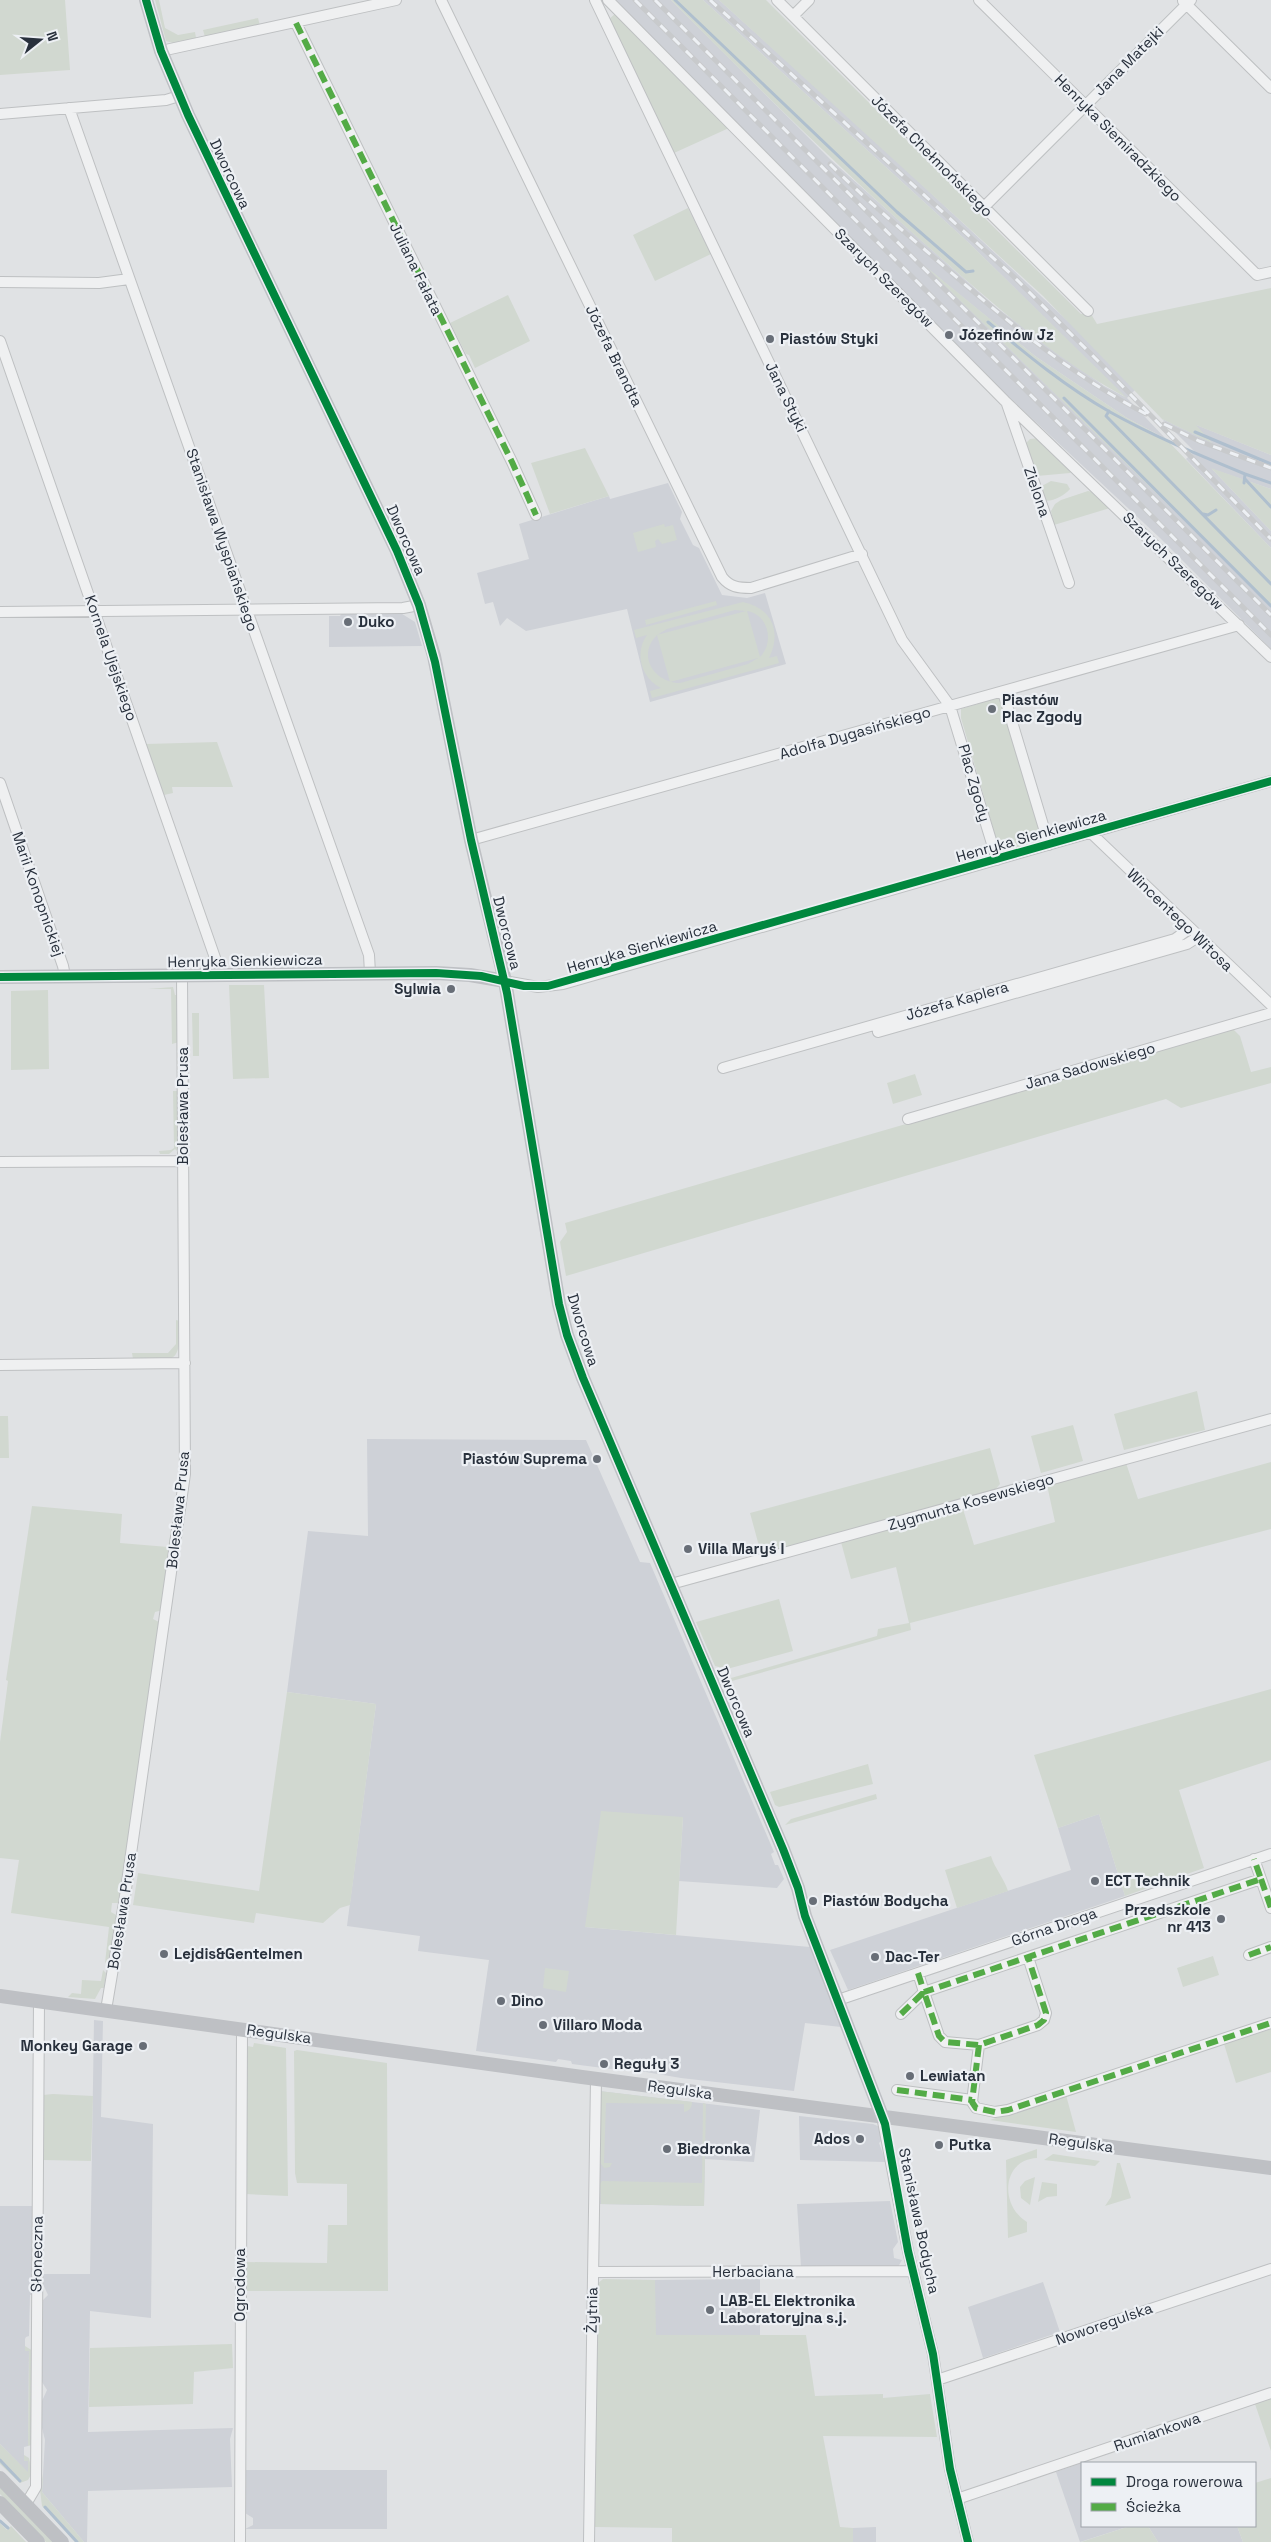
<svg xmlns="http://www.w3.org/2000/svg" width="1271" height="2542" viewBox="0 0 1271 2542" font-family="'Space Grotesk',sans-serif">
<rect width="100%" height="100%" fill="#e0e2e4"/>
<path fill="#ced1d7" d="M 616,0 L 671,0 L 831,160 L 997,308 L 1104,386 L 1125,397 L 969,243 L 703,0 L 719,0 L 858,125 L 1073,326 L 1135,390 L 1127,398 L 1166,439 L 1127,418 L 1035,356 L 932,272 L 1271,606 L 1271,649 L 1160,538 L 961,352 Z
M 1162,419 L 1211,442 L 1194,424 L 1271,455 L 1271,489 L 1212,469 L 1271,531 L 1271,548 L 1186,459 L 1194,451 Z
M 668,483 L 682,512 L 680,519 L 693,545 L 699,548 L 722,595 L 747,598 L 765,593 L 786,664 L 650,702 L 627,609 L 526,631 L 507,618 L 500,626 L 493,602 L 485,604 L 477,573 L 529,559 L 519,524 L 609,496 L 610,499 Z
M 399,612 L 415,622 L 422,646 L 329,647 L 329,616 L 340,616 L 342,613 Z
M 367,1439 L 586,1440 L 640,1562 L 650,1563 L 774,1852 L 771,1854 L 775,1865 L 778,1865 L 784,1879 L 777,1888 L 679,1881 L 683,1817 L 585,1927 L 810,1947 L 841,2027 L 805,2023 L 794,2091 L 681,2078 L 628,2069 L 626,2071 L 572,2064 L 571,2061 L 558,2059 L 556,2062 L 476,2051 L 489,1960 L 418,1951 L 420,1936 L 347,1926 L 376,1704 L 287,1692 L 308,1531 L 368,1536 Z
M 1099,1814 L 1125,1896 L 848,1990 L 830,1950 L 1071,1870 L 1058,1828 Z
M 94,2020 L 103,2021 L 101,2117 L 153,2124 L 151,2318 L 90,2311 L 88,2432 L 233,2428 L 230,2439 L 232,2487 L 88,2491 L 87,2542 L 84,2542 L 42,2492 L 45,2440 L 42,2428 L 42,2401 L 47,2390 L 42,2382 L 41,2302 L 48,2295 L 42,2282 L 42,2274 L 90,2274 Z
M 599,2091 L 760,2110 L 754,2162 L 705,2159 L 704,2206 L 599,2204 L 600,2189 L 597,2189 Z
M 799,2116 L 873,2124 L 880,2127 L 882,2140 L 879,2143 L 886,2162 L 800,2160 Z
M 890,2201 L 898,2242 L 893,2249 L 894,2258 L 902,2260 L 898,2267 L 801,2267 L 797,2204 Z
M 0,2206 L 33,2206 L 32,2295 L 30,2295 L 29,2336 L 26,2337 L 25,2339 L 25,2350 L 29,2350 L 28,2446 L 24,2447 L 24,2461 L 28,2461 L 28,2473 L 0,2444 Z
M 760,2279 L 760,2335 L 655,2335 L 655,2280 Z
M 1043,2282 L 1060,2332 L 983,2358 L 968,2307 Z
M 1082,2463 L 1082,2526 L 1130,2526 L 1080,2542 L 1056,2472 Z
M 245,2470 L 387,2470 L 387,2529 L 245,2529 L 253,2525 L 253,2518 L 245,2513 Z
M 1148,2526 L 1237,2526 L 1243,2542 L 1158,2542 Z
M 876,2527 L 876,2542 L 853,2542 L 853,2528 Z"/>
<path fill="#d1d8d0" fill-rule="evenodd" d="M 0,0 L 65,0 L 70,70 L 0,75 Z
M 155,0 L 159,0 L 165,28 L 178,35 L 195,32 L 196,38 L 173,43 L 166,41 Z
M 671,0 L 703,0 L 969,243 L 1127,398 C 1059,362 1000,310 942,259 C 848,177 759,89 671,0 Z
M 719,0 L 766,0 L 1081,314 L 1091,314 L 1097,324 L 1271,288 L 1271,455 L 1196,425 L 1212,443 L 1162,419 L 1043,296 Z
M 616,13 L 729,128 L 674,153 L 608,20 Z
M 258,18 L 260,26 L 205,37 L 203,30 Z
M 688,208 L 711,254 L 655,281 L 633,235 Z
M 924,265 L 1035,356 L 1127,418 L 1166,439 L 1271,548 L 1271,606 Z
M 508,295 L 530,341 L 475,368 L 469,355 L 466,354 L 450,323 Z
M 1039,438 L 1072,471 L 1070,473 L 1037,476 L 1024,445 L 1030,439 Z
M 585,448 L 609,496 L 550,514 L 531,463 Z
M 1211,468 L 1271,489 L 1271,531 Z
M 1051,481 L 1067,484 L 1070,489 C 1064,496 1051,503 1042,500 L 1040,487 Z
M 1088,491 L 1093,492 L 1110,508 L 1054,525 L 1051,511 L 1055,504 L 1061,500 Z
M 664,524 L 665,527 L 673,525 L 677,540 L 662,544 L 658,539 L 655,541 L 656,547 L 638,552 L 633,533 Z
M 716,601 L 717,605 L 646,625 L 645,620 Z
M 743,602 C 772,608 782,632 769,658 L 777,656 L 779,663 L 652,698 L 650,691 L 661,688 C 641,678 634,653 647,635 L 636,638 L 634,630 ZM 735,610 L 746,611 L 657,635 L 667,629 ZM 747,611 C 768,614 775,642 760,657 ZM 657,635 L 670,682 L 758,658 L 748,664 L 680,683 C 655,683 636,656 657,635 Z
M 997,698 L 1001,699 L 1043,841 L 1004,851 L 998,845 L 961,718 L 961,709 Z
M 217,742 L 233,787 L 172,787 L 173,793 L 164,795 L 146,744 Z
M 229,985 L 264,985 L 269,1078 L 233,1079 Z
M 173,987 L 175,995 L 178,995 L 179,1042 L 172,1044 L 171,989 L 148,989 Z
M 48,990 L 49,1069 L 11,1070 L 11,991 Z
M 192,1013 L 199,1013 L 199,1056 L 193,1056 Z
M 1233,1029 L 1240,1036 L 1251,1072 L 1271,1067 L 1271,1083 L 1181,1108 L 1166,1099 L 566,1276 L 560,1242 L 567,1232 L 565,1223 Z
M 915,1074 L 922,1095 L 893,1104 L 887,1083 Z
M 173,1091 L 179,1091 L 179,1148 L 177,1151 L 175,1149 L 169,1154 L 160,1154 L 159,1151 L 171,1150 L 174,1148 Z
M 176,1320 L 180,1321 C 180,1368 175,1359 133,1359 L 132,1353 L 168,1353 L 176,1344 Z
M 1197,1391 L 1205,1430 L 1124,1450 L 1114,1414 Z
M 0,1416 L 8,1416 L 9,1458 L 0,1458 Z
M 1073,1425 L 1083,1461 L 1041,1473 L 1031,1436 Z
M 990,1448 L 1000,1484 L 995,1490 L 767,1553 L 759,1546 L 750,1513 Z
M 1271,1462 L 1271,1529 L 910,1623 L 911,1630 L 732,1681 L 731,1678 L 877,1636 L 878,1629 L 909,1623 L 896,1567 L 851,1579 L 841,1542 L 960,1507 L 963,1509 L 974,1545 L 1055,1522 L 1047,1485 L 1126,1463 L 1138,1499 Z
M 32,1506 L 122,1514 L 120,1543 L 168,1547 L 171,1531 L 172,1531 L 163,1610 L 155,1612 L 153,1619 L 161,1623 L 120,1903 L 112,1903 L 111,1912 L 118,1916 L 108,1960 L 105,1963 L 109,1927 L 11,1913 L 19,1860 L 0,1858 L 0,1742 L 8,1681 L 6,1680 Z
M 779,1599 L 793,1651 L 727,1669 L 715,1666 L 696,1622 Z
M 1271,1689 L 1271,1760 L 1179,1790 L 1204,1868 L 1125,1896 L 1099,1814 L 1058,1828 L 1034,1755 Z
M 287,1692 L 376,1704 L 350,1905 L 340,1908 L 323,1923 L 256,1913 L 254,1923 L 133,1905 L 138,1873 L 259,1891 Z
M 868,1764 L 873,1784 L 779,1807 L 775,1805 L 770,1792 Z
M 876,1794 L 877,1799 L 785,1825 L 791,1819 Z
M 601,1811 L 683,1817 L 676,1935 L 585,1927 Z
M 991,1856 C 995,1869 1004,1878 1008,1891 L 957,1908 L 945,1870 Z
M 1213,1956 L 1219,1975 L 1183,1987 L 1177,1968 Z
M 545,1968 L 569,1971 L 566,1992 L 543,1988 Z
M 103,1970 L 106,1973 L 104,1988 L 101,1988 L 95,1999 L 68,1997 L 72,1993 L 81,1994 L 82,1980 L 101,1981 Z
M 1271,2029 L 1271,2072 L 1236,2083 L 1224,2044 Z
M 254,2043 L 286,2048 L 288,2196 L 245,2194 L 246,2049 L 247,2046 L 253,2047 Z
M 297,2050 L 387,2063 L 388,2291 L 245,2291 L 245,2262 L 327,2263 L 328,2225 L 347,2225 L 347,2184 L 297,2183 L 295,2173 L 294,2051 Z
M 599,2091 L 692,2102 C 692,2108 689,2111 684,2112 L 684,2104 L 606,2103 L 604,2163 L 612,2163 L 610,2167 L 604,2168 L 598,2160 Z
M 53,2094 L 93,2096 L 91,2161 L 43,2160 L 43,2095 Z
M 1066,2095 L 1076,2132 L 990,2120 Z
M 703,2103 L 706,2104 L 704,2206 L 601,2204 L 600,2184 L 602,2181 L 702,2183 Z
M 1037,2149 L 1037,2158 C 1001,2160 1000,2206 1027,2222 L 1027,2232 L 1008,2238 L 1006,2160 Z
M 1053,2154 L 1100,2161 L 1095,2166 L 1044,2160 Z
M 1117,2163 L 1120,2163 L 1131,2198 L 1105,2206 L 1111,2197 Z
M 1035,2177 L 1030,2205 L 1021,2198 L 1020,2187 L 1025,2181 Z
M 1042,2182 L 1057,2184 L 1057,2196 L 1047,2197 L 1038,2202 Z
M 603,2279 L 655,2280 L 656,2335 L 806,2335 L 815,2396 L 883,2394 L 883,2398 L 930,2394 L 937,2437 L 823,2436 L 840,2527 L 853,2528 L 853,2542 L 672,2542 L 672,2528 L 595,2527 L 597,2284 Z
M 232,2344 L 233,2368 L 194,2372 L 193,2404 L 89,2407 L 90,2348 Z
M 25,2346 L 33,2351 L 32,2445 L 28,2446 L 29,2351 L 25,2351 Z
M 1271,2398 L 1271,2451 L 1255,2404 Z
M 0,2444 L 28,2472 L 28,2461 L 24,2461 L 24,2455 L 29,2458 L 32,2473 L 28,2480 L 20,2483 L 0,2464 Z
M 43,2474 L 42,2492 L 84,2542 L 75,2542 L 42,2506 L 40,2490 Z
M 1271,2478 L 1271,2542 L 1243,2542 L 1237,2526 L 1255,2526 L 1255,2483 Z
M 0,2487 L 54,2542 L 46,2542 L 0,2494 Z
M 0,2523 L 7,2530 L 11,2526 L 26,2542 L 0,2542 Z
M 1130,2526 L 1148,2526 L 1158,2542 L 1081,2542 Z"/>
<g fill="none" stroke-linecap="round" stroke-linejoin="round">
<path stroke="#afbfce" stroke-width="3" d="M 675,0 L 897,212 L 966,272 L 973,271
M 988,322 C 1027,355 1066,387 1110,412 C 1153,436 1199,455 1245,474
M 1064,398 L 1271,606
M 1109,411 L 1106,416 L 1271,584
M 1195,432 L 1271,464
M 1245,479 L 1271,507
M 1244,483 L 1245,474 L 1271,483
M 1203,514 L 1208,515 L 1216,510
M 0,2460 L 20,2481
M 45,2507 L 77,2542
M 0,2521 L 8,2528"/>
<defs>
<path id="street" d="M 441,0 L 722,577 C 730,587 738,588 751,588 L 862,554
M 595,0 L 902,640 L 950,706 L 997,860
M 608,0 L 1005,401 L 1271,657
M 777,0 L 1088,311
M 979,0 L 1257,275 L 1271,272
M 1183,1 L 1271,88
M 793,16 L 809,0
M 296,23 L 512,462 L 536,515
M 161,51 L 396,0
M 69,108 L 369,955 L 370,973
M 0,114 L 166,100 L 179,96
M 983,208 L 1191,0
M 0,282 L 99,283 L 129,279
M 0,341 L 221,975
M 1007,404 L 1069,583
M 0,612 L 403,608 L 419,605
M 1003,692 L 1049,845
M 0,783 L 63,966 L 65,976
M 1091,833 L 1271,1005
M 471,840 L 1239,625
M 505,981 L 538,987 L 563,984 L 1271,781
M 878,1032 L 1187,944 L 1198,937
M 723,1068 L 1175,939 L 1189,929
M 908,1119 L 1271,1013
M 0,1162 L 184,1161
M 0,1365 L 185,1363
M 671,1584 L 1271,1419
M 1261,1879 L 1271,1908
M 1249,1955 L 1271,1947
M 918,1973 L 924,1992 L 1261,1879 L 1254,1859
M 838,2000 L 1271,1854
M 106,2010 L 124,1903 L 185,1474 L 182,975
M 901,2014 L 924,1992 L 939,2036 L 945,2042 L 979,2045 L 1038,2025 L 1044,2020 L 1046,2013 L 1028,1957
M 979,2045 L 972,2102 L 976,2108 L 995,2112 L 1008,2110 L 1271,2023
M 897,2090 L 972,2100
M 882,2116 L 908,2251 L 933,2354 L 950,2469 L 968,2542
M 593,2272 L 912,2271
M 937,2380 L 1271,2269
M 957,2499 L 1271,2393
M 26,2504 L 36,2487 L 39,2001
M 240,2542 L 242,2029
M 589,2542 L 596,2079"/>
</defs>
<use href="#street" stroke="#bec0c2" stroke-width="12"/>
<use href="#street" stroke="#eff0f1" stroke-width="10"/>
<path stroke="#bec0c4" stroke-width="14" d="M 146,0 L 161,51 L 188,115 L 397,551 L 419,605 L 434,656 L 471,840 L 505,981 L 559,1304 L 567,1335 L 583,1378 L 783,1849 L 798,1888 L 805,1916 L 882,2116
M 0,977 L 436,973 L 470,975 L 505,981
M 0,1996 L 582,2077 L 1271,2168
M 0,2478 L 62,2542
M 0,2503 L 38,2542"/>
<defs>
<path id="rail" d="M 635,0 L 1271,635
M 655,0 L 1271,615
M 710,0 L 1013,276 L 1098,361 L 1271,539
M 830,164 C 867,201 907,234 946,268 C 1009,323 1073,376 1146,414
M 1164,424 L 1199,441 L 1271,468"/>
</defs>
<use href="#rail" stroke="#c8cacc" stroke-width="5"/>
<use href="#rail" stroke="#edf0f4" stroke-width="3" stroke-dasharray="9" stroke-linecap="butt"/>
<path stroke="#53ab46" stroke-width="6" stroke-dasharray="12 6" stroke-linecap="butt" d="M 296,23 L 512,462 L 536,515
M 1261,1879 L 1271,1908
M 1249,1955 L 1271,1947
M 918,1973 L 924,1992 L 1261,1879 L 1254,1859
M 901,2014 L 924,1992 L 939,2036 L 945,2042 L 979,2045 L 1038,2025 L 1044,2020 L 1046,2013 L 1028,1957
M 979,2045 L 972,2102 L 976,2108 L 995,2112 L 1008,2110 L 1271,2023
M 897,2090 L 972,2100"/>
<defs>
<path id="cycleway" d="M 146,0 L 161,51 L 188,115 L 397,551 L 419,605 L 435,662 L 471,840 L 507,993 L 559,1304 L 567,1335 L 583,1378 L 783,1849 L 798,1888 L 805,1916 L 885,2124 L 908,2251 L 933,2354 L 950,2469 L 968,2542
M 0,977 L 436,973 L 481,976 L 524,986 L 548,986 L 1271,781"/>
</defs>
<use href="#cycleway" stroke="#edf0f4" stroke-width="11"/>
<use href="#cycleway" stroke="#00873e" stroke-width="8"/>
</g>
<g fill="#686e77" stroke="#edf0f4" stroke-width="2">
<circle cx="949" cy="335" r="5"/>
<circle cx="770" cy="339" r="5"/>
<circle cx="348" cy="622" r="5"/>
<circle cx="992" cy="709" r="5"/>
<circle cx="451" cy="989" r="5"/>
<circle cx="597" cy="1459" r="5"/>
<circle cx="688" cy="1549" r="5"/>
<circle cx="1095" cy="1881" r="5"/>
<circle cx="813" cy="1901" r="5"/>
<circle cx="1221" cy="1919" r="5"/>
<circle cx="164" cy="1954" r="5"/>
<circle cx="875" cy="1957" r="5"/>
<circle cx="501" cy="2001" r="5"/>
<circle cx="543" cy="2025" r="5"/>
<circle cx="143" cy="2046" r="5"/>
<circle cx="604" cy="2064" r="5"/>
<circle cx="910" cy="2076" r="5"/>
<circle cx="860" cy="2139" r="5"/>
<circle cx="939" cy="2145" r="5"/>
<circle cx="667" cy="2149" r="5"/>
<circle cx="710" cy="2310" r="5"/>
</g>
<g text-anchor="middle" stroke-width="4.5" stroke-linejoin="round" paint-order="stroke">
<g font-size="15" fill="#28303c" stroke="#edf0f4">
<text transform="translate(1129 61) rotate(-45)" y="5">Jana Matejki</text>
<text transform="translate(1118 138) rotate(45)" y="5">Henryka Siemiradzkiego</text>
<text transform="translate(932 156) rotate(45)" y="5">Józefa Chełmońskiego</text>
<text transform="translate(230 174) rotate(65)" y="5">Dworcowa</text>
<text transform="translate(416 269) rotate(64)" y="5">Juliana Fałata</text>
<text transform="translate(884 278) rotate(45)" y="5">Szarych Szeregów</text>
<text transform="translate(614 356) rotate(64)" y="5">Józefa Brandta</text>
<text transform="translate(786 397) rotate(64)" y="5">Jana Styki</text>
<text transform="translate(1037 492) rotate(71)" y="5">Zielona</text>
<text transform="translate(222 540) rotate(71)" y="5">Stanisława Wyspiańskiego</text>
<text transform="translate(406 540) rotate(66)" y="5">Dworcowa</text>
<text transform="translate(1173 561) rotate(44)" y="5">Szarych Szeregów</text>
<text transform="translate(111 658) rotate(71)" y="5">Kornela Ujejskiego</text>
<text transform="translate(855 733) rotate(-16)" y="5">Adolfa Dygasińskiego</text>
<text transform="translate(974 783) rotate(74)" y="5">Plac Zgody</text>
<text transform="translate(1031 836) rotate(-16)" y="5">Henryka Sienkiewicza</text>
<text transform="translate(38 894) rotate(71)" y="5">Marii Konopnickiej</text>
<text transform="translate(1180 920) rotate(44)" y="5">Wincentego Witosa</text>
<text transform="translate(507 933) rotate(76)" y="5">Dworcowa</text>
<text transform="translate(642 947) rotate(-16)" y="5">Henryka Sienkiewicza</text>
<text transform="translate(245 961) rotate(-1)" y="5">Henryka Sienkiewicza</text>
<text transform="translate(957 1001) rotate(-16)" y="5">Józefa Kaplera</text>
<text transform="translate(1090 1066) rotate(-16)" y="5">Jana Sadowskiego</text>
<text transform="translate(183 1106) rotate(-90)" y="5">Bolesława Prusa</text>
<text transform="translate(583 1330) rotate(73)" y="5">Dworcowa</text>
<text transform="translate(971 1502) rotate(-16)" y="5">Zygmunta Kosewskiego</text>
<text transform="translate(178 1510) rotate(-84)" y="5">Bolesława Prusa</text>
<text transform="translate(736 1702) rotate(67)" y="5">Dworcowa</text>
<text transform="translate(122 1911) rotate(-81)" y="5">Bolesława Prusa</text>
<text transform="translate(1054 1927) rotate(-19)" y="5">Górna Droga</text>
<text transform="translate(279 2034) rotate(8)" y="5">Regulska</text>
<text transform="translate(680 2090) rotate(8)" y="5">Regulska</text>
<text transform="translate(1081 2143) rotate(8)" y="5">Regulska</text>
<text transform="translate(919 2221) rotate(78)" y="5">Stanisława Bodycha</text>
<text transform="translate(37 2254) rotate(-89)" y="5">Słoneczna</text>
<text x="753" y="2277">Herbaciana</text>
<text transform="translate(240 2285) rotate(-90)" y="5">Ogrodowa</text>
<text transform="translate(592 2310) rotate(-89)" y="5">Żytnia</text>
<text transform="translate(1104 2324) rotate(-19)" y="5">Noworegulska</text>
<text transform="translate(1157 2432) rotate(-19)" y="5">Rumiankowa</text>
</g>
<g font-size="15" font-weight="bold" fill="#28303c" stroke="#edf0f4" text-anchor="start">
<text x="959" y="340">Józefinów Jz</text>
<text x="780" y="344">Piastów Styki</text>
<text x="358" y="627">Duko</text>
<text x="1002" y="705">Piastów<tspan x="1002" dy="17">Plac Zgody</tspan></text>
<text x="441" y="994" text-anchor="end">Sylwia</text>
<text x="587" y="1464" text-anchor="end">Piastów Suprema</text>
<text x="698" y="1554">Villa Maryś I</text>
<text x="1105" y="1886">ECT Technik</text>
<text x="823" y="1906">Piastów Bodycha</text>
<text x="1211" y="1915" text-anchor="end">Przedszkole<tspan x="1211" dy="17">nr 413</tspan></text>
<text x="174" y="1959">Lejdis&amp;Gentelmen</text>
<text x="885" y="1962">Dac-Ter</text>
<text x="511" y="2006">Dino</text>
<text x="553" y="2030">Villaro Moda</text>
<text x="133" y="2051" text-anchor="end">Monkey Garage</text>
<text x="614" y="2069">Reguły 3</text>
<text x="920" y="2081">Lewiatan</text>
<text x="850" y="2144" text-anchor="end">Ados</text>
<text x="949" y="2150">Putka</text>
<text x="677" y="2154">Biedronka</text>
<text x="720" y="2306">LAB-EL Elektronika<tspan x="720" dy="17">Laboratoryjna s.j.</tspan></text>
</g>
</g>
<rect x="1081" y="2462" width="175" height="65" fill="#edf0f4" stroke="#9ea3aa"/>
<rect x="1091" y="2478" width="25" height="8" fill="#00873e" stroke="#9ea3aa"/>
<text x="1126" y="2487" font-size="15" fill="#28303c">Droga rowerowa</text>
<rect x="1091" y="2503" width="25" height="8" fill="#53ab46" stroke="#9ea3aa"/>
<text x="1126" y="2512" font-size="15" fill="#28303c">Ścieżka</text>
<g transform="translate(40 40) rotate(73)" stroke="#edf0f4" stroke-width="4" paint-order="stroke">
<path d="M0-4L9 19L0 12L-9 19Z" fill="#28303c"/>
<text y="-8" font-size="14" font-weight="bold" text-anchor="middle" fill="#28303c">N</text>
</g>
</svg>
